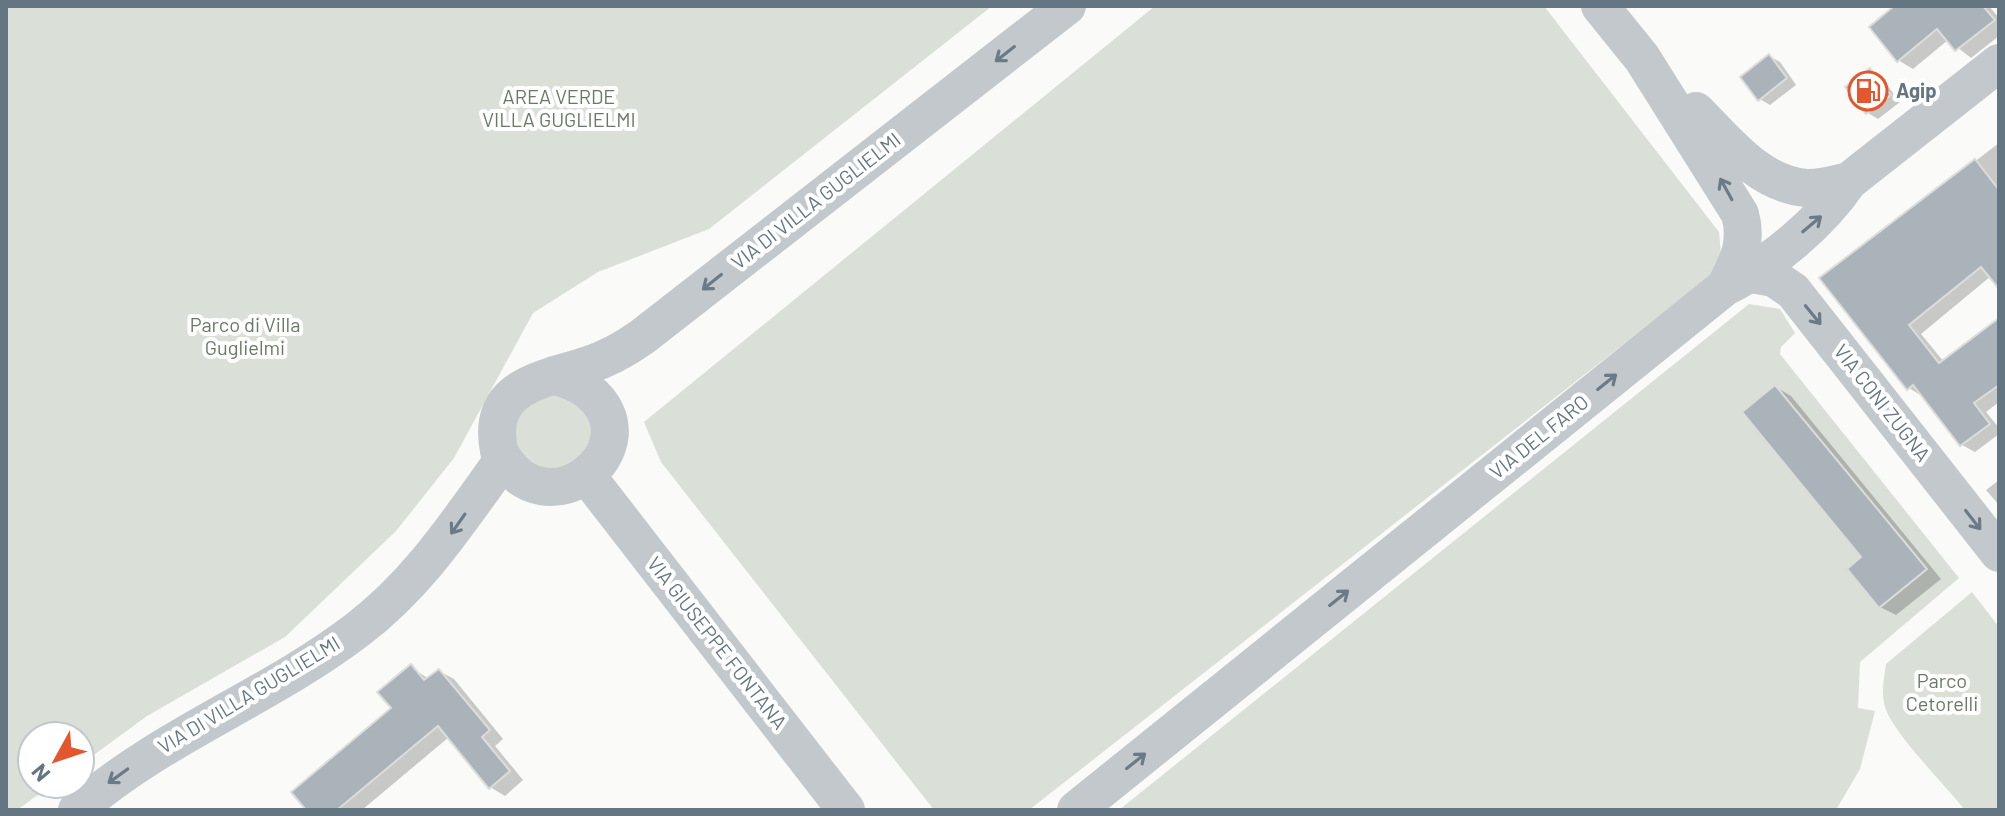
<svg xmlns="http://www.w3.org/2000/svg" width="2005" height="816" viewBox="0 0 2005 816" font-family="Barlow,sans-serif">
<rect width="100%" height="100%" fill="#fafaf8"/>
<path fill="#dadfd7" d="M 6,6 L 992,6 L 709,229 L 598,272 L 533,313 L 454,458 L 396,531 L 285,637 L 147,716 L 80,765 L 80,736 L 32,736 L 32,784 L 53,784 L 17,810 L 6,810 Z
M 1155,6 L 1544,6 L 1719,232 L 1721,254 L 1709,277 L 1029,810 L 934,810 L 661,462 L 644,422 Z
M 1749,304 L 1780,309 L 1795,333 L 1781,347 L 1780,354 L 1959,578 L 1860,662 L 1858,708 L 1875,711 L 1860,769 L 1836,810 L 1119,810 Z
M 570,391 L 597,427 L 575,468 L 538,470 L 513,444 L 514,415 L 527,397 Z
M 1972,592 L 1999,627 L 1999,810 L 1965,810 C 1946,786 1893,733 1885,707 C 1881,693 1884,678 1886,664 Z"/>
<path fill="#0003" d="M 1897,6 L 1989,6 L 1999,18 L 1999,36 L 1971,58 L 1948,40 L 1913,69 L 1898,60 Z
M 1769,56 L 1780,62 L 1796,85 L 1770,105 L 1760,99 Z
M 1870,70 L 1880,76 L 1900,102 L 1878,119 L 1868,113 L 1848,87 Z
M 1999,143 L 1999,286 L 1991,276 L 1921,334 L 1944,362 L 1999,333 L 1999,402 L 1986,412 L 1999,428 L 1999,434 L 1975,452 L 1962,445 L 1922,396 L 1909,388 L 1822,279 Z
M 1776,387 L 1791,396 L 1941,579 L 1896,615 L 1880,607 L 1864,557 Z
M 1999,480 L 1999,505 L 1986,490 Z
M 411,667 L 429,679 L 439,671 L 454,679 L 503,739 L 495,746 L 523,780 L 505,796 L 490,787 L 449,737 L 362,810 L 309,810 L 394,709 Z"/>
<path fill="#aab3b9" stroke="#dcdcda" stroke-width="2" d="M 1894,6 L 1983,6 L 1995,20 L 1955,51 L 1937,29 L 1897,62 L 1869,27 Z
M 1769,54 L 1787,78 L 1758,101 L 1740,77 Z
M 1870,68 L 1891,95 L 1866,114 L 1845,87 Z
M 1975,159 L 1999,190 L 1999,289 L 1981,267 L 1909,325 L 1939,363 L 1999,318 L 1999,385 L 1974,403 L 1990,424 L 1960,446 L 1913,385 L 1907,390 L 1819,278 Z
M 1775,385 L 1927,569 L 1879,608 L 1847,569 L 1861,557 L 1742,412 Z
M 411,664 L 424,680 L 439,669 L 490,730 L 482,737 L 510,771 L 489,789 L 438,726 L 337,810 L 306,810 L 291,792 L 391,708 L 377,692 Z"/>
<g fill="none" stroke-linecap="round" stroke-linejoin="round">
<path stroke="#c3c8cc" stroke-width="38" d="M 1600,6 L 1642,58 L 1740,214 C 1748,243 1738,262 1725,287
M 1696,111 C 1727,142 1759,184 1806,188 C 1819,189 1835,184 1849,181
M 1751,274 L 1774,278 L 1793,291 L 1999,553
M 554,375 C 565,379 578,383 587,390 C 658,445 545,539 499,451 C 486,385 541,381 588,365 C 607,359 625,349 642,337 L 1067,6
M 587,476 L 846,810
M 77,810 C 161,736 268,698 357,630 C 419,583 458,522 503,460
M 1076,810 L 1725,287 C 1771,264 1820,224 1849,181 L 1999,63"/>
</g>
<defs><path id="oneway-shaft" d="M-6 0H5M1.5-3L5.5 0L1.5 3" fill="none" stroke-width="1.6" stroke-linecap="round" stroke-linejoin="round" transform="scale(2)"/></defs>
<g stroke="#6a7a87">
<use href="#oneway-shaft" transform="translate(1005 54) rotate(142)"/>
<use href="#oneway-shaft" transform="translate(1726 189) rotate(-119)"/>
<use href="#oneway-shaft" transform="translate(1812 224) rotate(-40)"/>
<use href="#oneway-shaft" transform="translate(712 282) rotate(141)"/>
<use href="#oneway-shaft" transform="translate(1813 315) rotate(51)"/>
<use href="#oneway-shaft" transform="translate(1607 382) rotate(-39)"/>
<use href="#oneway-shaft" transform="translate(1973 520) rotate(52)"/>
<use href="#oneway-shaft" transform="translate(458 524) rotate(125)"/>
<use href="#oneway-shaft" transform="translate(1339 598) rotate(-39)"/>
<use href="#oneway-shaft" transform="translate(1136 761) rotate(-39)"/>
<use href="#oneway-shaft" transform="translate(118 776) rotate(144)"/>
</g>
<defs>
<symbol id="fuel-ring" viewBox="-11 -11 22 22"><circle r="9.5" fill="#fff" stroke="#e4572e" stroke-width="1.5"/><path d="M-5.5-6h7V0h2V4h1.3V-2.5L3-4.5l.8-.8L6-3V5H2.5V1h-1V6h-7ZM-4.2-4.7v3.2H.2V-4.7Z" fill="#e4572e"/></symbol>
</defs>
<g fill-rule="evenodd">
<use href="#fuel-ring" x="1846" y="69" width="44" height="44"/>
</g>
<g text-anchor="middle" stroke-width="8" stroke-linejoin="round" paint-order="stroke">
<g font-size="20" font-weight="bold" fill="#657683" stroke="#fff" text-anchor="start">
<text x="1896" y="98">Agip</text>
</g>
<g font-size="20" fill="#687a64" stroke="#fff">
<text x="559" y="104">AREA VERDE<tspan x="559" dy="23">VILLA GUGLIELMI</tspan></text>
<text x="245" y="332">Parco di Villa<tspan x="245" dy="23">Guglielmi</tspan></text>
<text x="1942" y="688">Parco<tspan x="1942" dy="23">Cetorelli</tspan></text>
</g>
<g font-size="20" fill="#657683" stroke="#fff">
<text transform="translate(816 201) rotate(-38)" y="7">VIA DI VILLA GUGLIELMI</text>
<text transform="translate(1882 403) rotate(52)" y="7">VIA CONI ZUGNA</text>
<text transform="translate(1539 437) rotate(-39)" y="7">VIA DEL FARO</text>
<text transform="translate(717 643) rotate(52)" y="7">VIA GIUSEPPE FONTANA</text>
<text transform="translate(249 695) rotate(-31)" y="7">VIA DI VILLA GUGLIELMI</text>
</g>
</g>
<rect width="2005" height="816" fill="none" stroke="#657683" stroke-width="16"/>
<g transform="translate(56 760) rotate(230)"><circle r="38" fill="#ffffff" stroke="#c1c8cd" stroke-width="2"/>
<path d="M0-6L14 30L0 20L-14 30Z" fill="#e4572e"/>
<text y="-12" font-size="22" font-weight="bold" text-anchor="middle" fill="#657683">N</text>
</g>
</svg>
